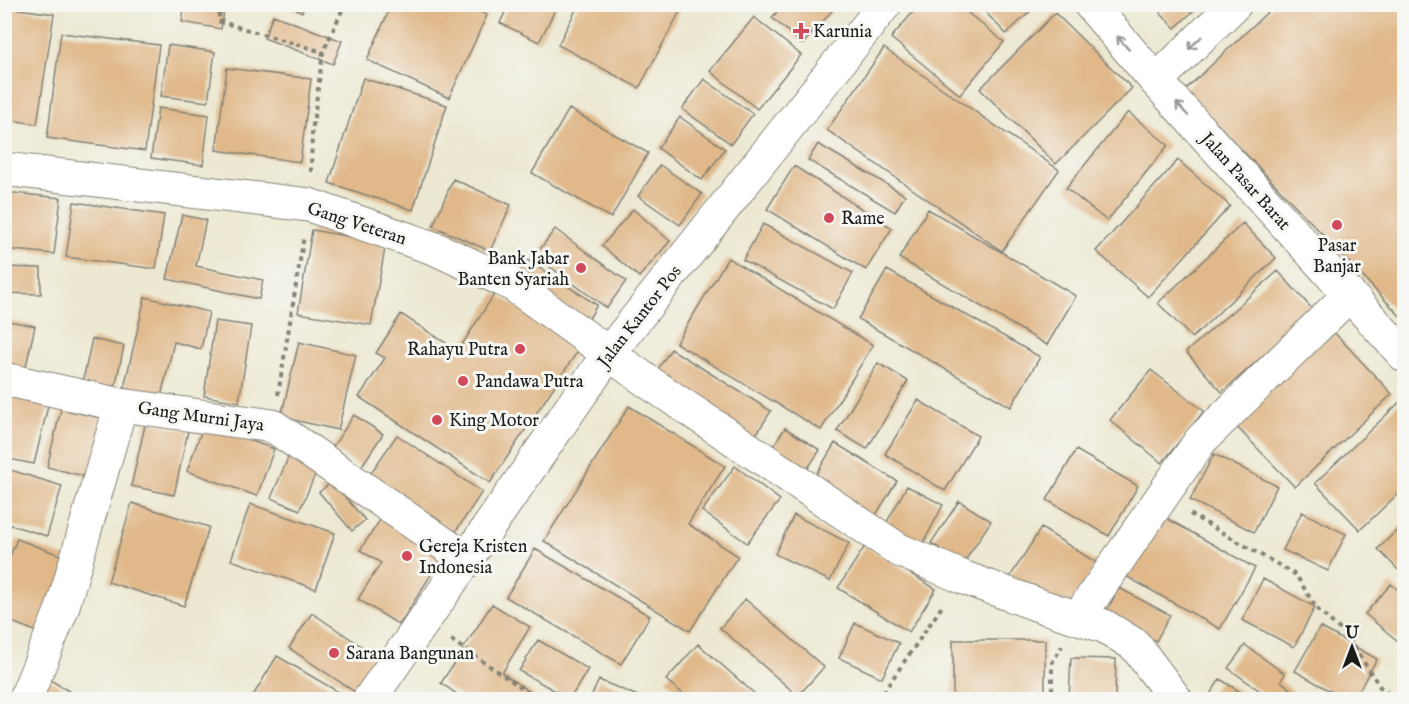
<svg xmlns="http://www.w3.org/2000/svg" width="1409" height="704" viewBox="0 0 1409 704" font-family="'IM FELL English',serif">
<rect width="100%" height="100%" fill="#f6f6f2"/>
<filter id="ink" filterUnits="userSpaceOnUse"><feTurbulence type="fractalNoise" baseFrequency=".0167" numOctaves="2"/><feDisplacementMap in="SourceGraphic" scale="12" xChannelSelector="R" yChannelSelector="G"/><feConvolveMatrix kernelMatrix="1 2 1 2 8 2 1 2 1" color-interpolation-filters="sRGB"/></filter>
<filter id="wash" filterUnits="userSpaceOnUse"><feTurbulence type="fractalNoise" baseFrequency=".008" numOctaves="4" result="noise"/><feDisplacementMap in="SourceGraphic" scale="24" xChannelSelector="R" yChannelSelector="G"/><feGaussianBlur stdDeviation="1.35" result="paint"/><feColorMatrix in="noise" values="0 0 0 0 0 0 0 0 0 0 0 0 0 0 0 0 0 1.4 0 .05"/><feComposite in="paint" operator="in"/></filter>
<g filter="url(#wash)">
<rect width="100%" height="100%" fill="#ece8d1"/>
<g id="blocks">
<path fill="#e0b889" d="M 185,4 L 225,4 L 221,29 L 182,22 Z
M 284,4 L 305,4 L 302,12 Z
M 392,4 L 463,4 L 487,15 L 449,98 L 367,60 Z
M 509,4 L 558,4 L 539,42 L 500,23 Z
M 579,4 L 684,4 L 639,88 L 558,45 Z
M 783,4 L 838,4 L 803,44 L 772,18 Z
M 978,4 L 1038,4 L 1006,34 Z
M 1170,4 L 1201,4 L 1175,28 L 1160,13 Z
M 1276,4 L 1404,4 L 1404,320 L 1185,90 Z
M 919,5 L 958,5 L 1004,42 L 960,95 L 891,38 Z
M 4,7 L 54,14 L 37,124 L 4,119 Z
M 1055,13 L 1132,88 L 1056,164 L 980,89 Z
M 273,15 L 342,41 L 333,64 L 264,38 Z
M 754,17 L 801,55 L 757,109 L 710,71 Z
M 61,33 L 159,45 L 145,151 L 47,138 Z
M 168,45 L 215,52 L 208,102 L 161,96 Z
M 884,48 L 1059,170 L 1002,251 L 827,130 Z
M 227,68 L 311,79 L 300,162 L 216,150 Z
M 363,78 L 447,105 L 413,210 L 329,183 Z
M 704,79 L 753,114 L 731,144 L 682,109 Z
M 158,108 L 209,115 L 203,165 L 151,158 Z
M 569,109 L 648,153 L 611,218 L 532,173 Z
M 1128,112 L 1168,145 L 1107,221 L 1066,188 Z
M 680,117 L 725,149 L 702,180 L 658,148 Z
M 818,144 L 905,195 L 895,212 L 808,160 Z
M 1178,160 L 1230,206 L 1148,297 L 1096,251 Z
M 660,165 L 702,194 L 680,225 L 638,196 Z
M 794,166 L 892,228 L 866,270 L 767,209 Z
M 453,179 L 511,205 L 490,251 L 433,226 Z
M 4,192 L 61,198 L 54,254 L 4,249 Z
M 74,202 L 164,215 L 156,269 L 66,257 Z
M 633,209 L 670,241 L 639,277 L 602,246 Z
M 928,209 L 1076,296 L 1047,345 L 899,258 Z
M 182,215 L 206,220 L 196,266 L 263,280 L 259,299 L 167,279 Z
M 1243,223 L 1276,258 L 1192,338 L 1158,303 Z
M 763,224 L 853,273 L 833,309 L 743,260 Z
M 555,229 L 626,281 L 607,308 L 535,256 Z
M 312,230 L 386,243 L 371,325 L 298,313 Z
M 524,258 L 597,305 L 587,322 L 513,274 Z
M 728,258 L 873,345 L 821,430 L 676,343 Z
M 4,267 L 41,268 L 41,294 L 4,293 Z
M 887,270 L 1040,357 L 1011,407 L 858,319 Z
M 1278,271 L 1314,311 L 1222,392 L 1186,352 Z
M 495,293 L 581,346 L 490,483 L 359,397 L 385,358 L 376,353 L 401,314 L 458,351 Z
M 145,297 L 209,312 L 201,349 L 174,342 L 161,397 L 124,388 Z
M 4,320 L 35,326 L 24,375 L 4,371 Z
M 215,321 L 251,326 L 239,402 L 204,396 Z
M 1330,328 L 1392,394 L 1295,487 L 1232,422 Z
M 92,339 L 124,346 L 114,392 L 82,385 Z
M 299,342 L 356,355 L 338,430 L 281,417 Z
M 671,349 L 771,411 L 752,441 L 652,378 Z
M 878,363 L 908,381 L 867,449 L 837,431 Z
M 1151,370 L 1204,411 L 1162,463 L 1110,420 Z
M 4,392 L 49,402 L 34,464 L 4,458 Z
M 1404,398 L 1404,488 L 1360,530 L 1315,483 Z
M 918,400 L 978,436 L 945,491 L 885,454 Z
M 629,406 L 725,466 L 688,524 L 738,556 L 690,631 L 544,541 Z
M 61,409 L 114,421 L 100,480 L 47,467 Z
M 354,415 L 383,434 L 361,467 L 332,448 Z
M 146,421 L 188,431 L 174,495 L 131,486 Z
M 204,424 L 274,449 L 257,496 L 187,471 Z
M 785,428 L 820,450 L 802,477 L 767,455 Z
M 397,435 L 482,492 L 454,534 L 368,477 Z
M 835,443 L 897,481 L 874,518 L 812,481 Z
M 1076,450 L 1138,486 L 1109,536 L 1047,500 Z
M 291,451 L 320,463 L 300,510 L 271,498 Z
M 1214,454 L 1277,486 L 1254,532 L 1190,500 Z
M 735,466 L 780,500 L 747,543 L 702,511 Z
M 4,468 L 62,486 L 47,536 L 4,523 Z
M 332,482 L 365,520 L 352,531 L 319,492 Z
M 907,486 L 943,505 L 920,549 L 883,529 Z
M 959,501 L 991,521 L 963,564 L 931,543 Z
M 132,503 L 209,527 L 184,606 L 108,582 Z
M 250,504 L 335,533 L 316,589 L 231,560 Z
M 386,511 L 447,550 L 399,625 L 358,599 L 381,563 L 360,550 Z
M 1302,512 L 1346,534 L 1328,571 L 1283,550 Z
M 1159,514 L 1255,568 L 1220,629 L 1124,575 Z
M 794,515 L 849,543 L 830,581 L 775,554 Z
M 1404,523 L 1404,576 L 1378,549 Z
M 1041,528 L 1097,563 L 1065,612 L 1010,577 Z
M 17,539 L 82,563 L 53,638 L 4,619 L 4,571 Z
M 865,546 L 936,589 L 909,632 L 838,588 Z
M 535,549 L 650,616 L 621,664 L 506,597 Z
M 1263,579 L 1315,607 L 1294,647 L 1242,620 Z
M 1391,584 L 1404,595 L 1404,646 L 1365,614 Z
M 1119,588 L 1170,615 L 1156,641 L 1105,614 Z
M 745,599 L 824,667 L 798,696 L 720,628 Z
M 492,604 L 530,627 L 502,673 L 540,699 L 464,699 L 441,683 Z
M 312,613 L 379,658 L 355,692 L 289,648 Z
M 855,623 L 899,643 L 882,678 L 839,658 Z
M 1320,627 L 1377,659 L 1354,699 L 1344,699 L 1295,671 Z
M 538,640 L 588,669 L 570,699 L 519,671 Z
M 953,640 L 1045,640 L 1045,699 L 953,699 Z
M 698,644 L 756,695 L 752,699 L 689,699 L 666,680 Z
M 1245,645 L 1285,674 L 1281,681 L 1302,699 L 1265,699 L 1267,696 L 1228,668 Z
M 277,656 L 342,694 L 339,699 L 251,699 Z
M 1071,658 L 1116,659 L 1115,699 L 1069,699 Z
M 47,678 L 82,699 L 37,699 Z
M 1220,679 L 1248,697 L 1246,699 L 1207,699 Z
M 599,680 L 645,699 L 590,699 Z"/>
</g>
</g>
<g filter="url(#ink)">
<use href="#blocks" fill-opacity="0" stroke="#848276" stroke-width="1.5"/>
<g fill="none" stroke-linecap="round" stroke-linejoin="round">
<defs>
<path id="minor" d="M 1156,81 L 1235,4
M 4,169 L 309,205 L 436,249 L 512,284 L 647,381 L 899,550 L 962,577 L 1044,607 L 1104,626 L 1135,645 L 1176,700
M 4,379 L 121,405 L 273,426 L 466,559
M 1078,618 L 1201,440 L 1349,295
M 25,700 L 62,609 L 121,405"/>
<path id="tertiary" d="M 1090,4 L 1156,81 L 1404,355
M 369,700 L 609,353 L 885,4"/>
</defs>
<use href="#minor" stroke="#848276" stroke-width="35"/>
<use href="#tertiary" stroke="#848276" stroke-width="35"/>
<path stroke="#848276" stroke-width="4" stroke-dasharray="4.5 4.5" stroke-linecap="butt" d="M 221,4 L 218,21 L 323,52
M 311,172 L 312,132 L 323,52 L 345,4
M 278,395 L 304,236
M 1190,514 L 1296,575 L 1317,609 L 1346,635 L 1380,687 L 1397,700
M 451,640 L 540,700
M 772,700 L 773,697 L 777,700
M 878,700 L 943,605
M 1052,700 L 1052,663 L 1062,646"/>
<use href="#minor" stroke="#fff" stroke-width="33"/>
<use href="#tertiary" stroke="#fff" stroke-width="33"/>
</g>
<defs><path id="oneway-shaft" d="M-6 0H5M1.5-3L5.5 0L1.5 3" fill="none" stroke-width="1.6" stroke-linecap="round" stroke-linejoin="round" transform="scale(1.5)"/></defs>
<g stroke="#999">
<use href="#oneway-shaft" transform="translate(1123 43) rotate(-131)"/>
<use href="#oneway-shaft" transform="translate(1195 43) rotate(136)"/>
<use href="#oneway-shaft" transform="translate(1182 109) rotate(-132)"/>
</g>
</g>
<g fill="#d1495b" stroke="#f6f6f2" stroke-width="2">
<path d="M798 22h6v6h6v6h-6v6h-6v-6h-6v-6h6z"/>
<circle cx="829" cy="218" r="6"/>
<circle cx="1337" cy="225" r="6"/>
<circle cx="581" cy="268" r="6"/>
<circle cx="520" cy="349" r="6"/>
<circle cx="463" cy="381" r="6"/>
<circle cx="437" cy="420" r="6"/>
<circle cx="407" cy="556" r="6"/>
<circle cx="334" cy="653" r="6"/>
</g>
<g text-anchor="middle" stroke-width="6" stroke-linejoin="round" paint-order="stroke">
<g font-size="18" fill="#1c1c1c" stroke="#f6f6f2" text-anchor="start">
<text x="813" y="37">Karunia</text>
<text x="841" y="224">Rame</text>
<text x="1337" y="251" text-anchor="middle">Pasar<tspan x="1337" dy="21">Banjar</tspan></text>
<text x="569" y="264" text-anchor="end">Bank Jabar<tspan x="569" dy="21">Banten Syariah</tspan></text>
<text x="508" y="355" text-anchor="end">Rahayu Putra</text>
<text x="475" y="387">Pandawa Putra</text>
<text x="449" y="426">King Motor</text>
<text x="419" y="552">Gereja Kristen<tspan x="419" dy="21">Indonesia</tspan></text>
<text x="346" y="659">Sarana Bangunan</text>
</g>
<g font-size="18" fill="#1c1c1c" stroke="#f6f6f2">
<text transform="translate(1246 181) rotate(48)" y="6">Jalan Pasar Barat</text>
<text transform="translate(357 223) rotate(18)" y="6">Gang Veteran</text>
<text transform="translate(639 316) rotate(-52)" y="6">Jalan Kantor Pos</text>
<text transform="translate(201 416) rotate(8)" y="6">Gang Murni Jaya</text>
</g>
</g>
<rect width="1409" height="704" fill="none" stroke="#f6f6f2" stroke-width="24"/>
<g transform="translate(1352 647)" stroke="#f6f6f2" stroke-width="4.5" paint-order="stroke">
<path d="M0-4.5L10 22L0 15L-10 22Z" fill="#1c1c1c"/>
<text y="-9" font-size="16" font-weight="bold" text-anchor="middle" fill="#1c1c1c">U</text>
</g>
</svg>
